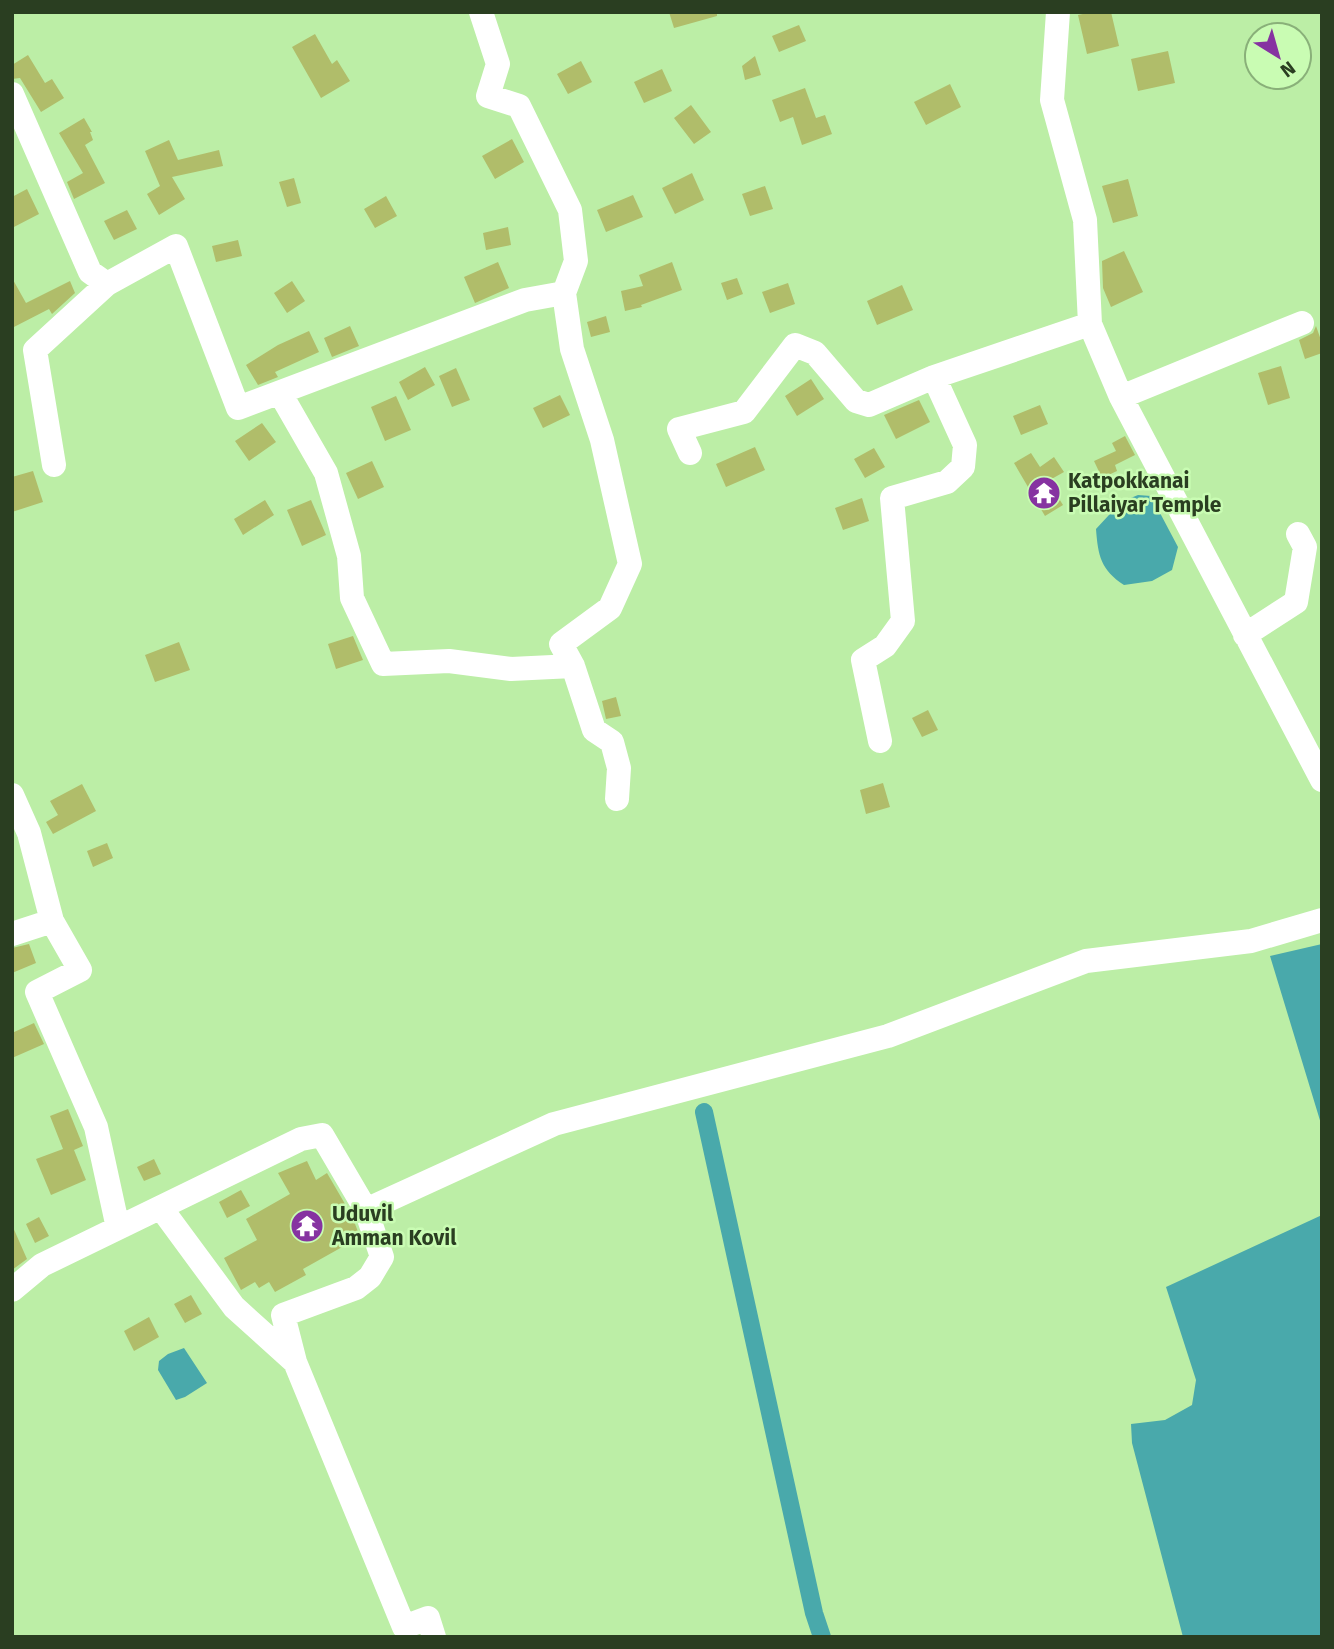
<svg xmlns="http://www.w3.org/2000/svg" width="1334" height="1649" viewBox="0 0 1334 1649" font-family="'Fira Sans',sans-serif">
<rect width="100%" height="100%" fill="#bceea6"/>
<path fill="#49a9ab" d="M 1138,495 L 1151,496 L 1178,547 L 1172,570 L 1152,581 L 1124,585 C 1101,570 1098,556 1096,529 L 1121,502 Z
M 1322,944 L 1322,1127 L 1270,956 Z
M 1322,1215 L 1322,1637 L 1183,1637 L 1132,1443 L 1131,1424 L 1165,1420 L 1192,1405 L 1196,1380 L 1166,1287 Z
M 184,1348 L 207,1383 L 185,1397 L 176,1400 L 158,1370 L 159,1361 L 168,1354 Z"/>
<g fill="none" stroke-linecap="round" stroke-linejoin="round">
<path stroke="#49a9ab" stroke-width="18" d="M 704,1112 L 814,1613 L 822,1637"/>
</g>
<path fill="#b0bd6a" d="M 669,12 L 717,12 L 717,16 L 674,28 Z
M 1092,12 L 1111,12 L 1119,46 L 1087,54 L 1078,15 Z
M 799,25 L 806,41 L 779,52 L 772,36 Z
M 315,34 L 332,64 L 337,60 L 350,81 L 321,98 L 292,47 Z
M 1168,51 L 1175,83 L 1138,91 L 1131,59 Z
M 28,55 L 45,83 L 52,79 L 64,98 L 41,112 L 20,78 L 12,79 L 12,65 Z
M 755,56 L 761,75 L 745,80 L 742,66 Z
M 581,61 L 592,82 L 568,94 L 557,74 Z
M 662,69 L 672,91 L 644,103 L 634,82 Z
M 950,84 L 961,107 L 926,125 L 914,102 Z
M 805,88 L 816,118 L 825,115 L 832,134 L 802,145 L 793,117 L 780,122 L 772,100 Z
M 691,105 L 711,132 L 694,144 L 674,118 Z
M 84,118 L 92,132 L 90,132 L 93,140 L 85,145 L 105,183 L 74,199 L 67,182 L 83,173 L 59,133 Z
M 512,139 L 524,162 L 495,179 L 482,156 Z
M 169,140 L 178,160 L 219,150 L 223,166 L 172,177 L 185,199 L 159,215 L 147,194 L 160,186 L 145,151 Z
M 692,173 L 704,200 L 675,214 L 662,188 Z
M 294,178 L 301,203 L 287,207 L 279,182 Z
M 1128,179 L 1138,216 L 1113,223 L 1102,186 Z
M 765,186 L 773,209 L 750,216 L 742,194 Z
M 27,189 L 39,214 L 12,228 L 12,197 Z
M 633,195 L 643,217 L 606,232 L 597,210 Z
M 386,196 L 397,216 L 375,228 L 364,209 Z
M 127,210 L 137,229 L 114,240 L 104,221 Z
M 508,227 L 511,245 L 486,250 L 483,233 Z
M 238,240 L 242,256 L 216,262 L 212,246 Z
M 1124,251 L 1143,292 L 1111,307 L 1103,288 L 1102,261 Z
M 498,262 L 509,288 L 475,303 L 464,277 Z
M 672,262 L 682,290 L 641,305 L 642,307 L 625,311 L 621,291 L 643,286 L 639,275 Z
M 12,278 L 26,303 L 70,281 L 75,293 L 52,314 L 49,309 L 12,328 Z
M 737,278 L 743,294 L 727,300 L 721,283 Z
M 292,281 L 305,301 L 287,313 L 274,293 Z
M 788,283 L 795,304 L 770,313 L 762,292 Z
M 902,285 L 913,310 L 877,325 L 867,301 Z
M 606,316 L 610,332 L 591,337 L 587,322 Z
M 350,326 L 359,346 L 332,357 L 324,338 Z
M 1316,326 L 1322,343 L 1322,353 L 1305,359 L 1299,340 L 1313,333 Z
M 309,331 L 319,352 L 275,372 L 278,377 L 258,385 L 246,365 L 278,345 Z
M 1281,366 L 1290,398 L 1268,405 L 1258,373 Z
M 425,367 L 435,385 L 408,400 L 399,382 Z
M 456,368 L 470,400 L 452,407 L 439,376 Z
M 811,379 L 824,399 L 797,416 L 785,396 Z
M 560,395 L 570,415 L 543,428 L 533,408 Z
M 396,396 L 411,430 L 385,441 L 371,407 Z
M 919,400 L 930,422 L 896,439 L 884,415 Z
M 1040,405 L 1048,424 L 1021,435 L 1013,416 Z
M 262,423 L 276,442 L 249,461 L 235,441 Z
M 1125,436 L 1135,455 L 1115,465 L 1117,471 L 1102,478 L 1094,461 L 1116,451 L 1112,443 Z
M 755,447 L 765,470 L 726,487 L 716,464 Z
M 874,448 L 885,467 L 865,478 L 854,459 Z
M 1031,453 L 1040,467 L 1054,457 L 1064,472 L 1048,481 L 1063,505 L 1045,516 L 1014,463 Z
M 372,461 L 384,487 L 358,499 L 346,473 Z
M 33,471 L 43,502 L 12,512 L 12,477 Z
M 862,498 L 869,521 L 843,530 L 835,508 Z
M 265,500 L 274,515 L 243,535 L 234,519 Z
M 311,500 L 326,535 L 302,546 L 287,510 Z
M 353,636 L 363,660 L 336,669 L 328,644 Z
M 179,642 L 190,670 L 155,682 L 145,655 Z
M 616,697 L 621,716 L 606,719 L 602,701 Z
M 928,710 L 938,730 L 922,737 L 912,718 Z
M 883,783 L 890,807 L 866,814 L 860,790 Z
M 82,784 L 96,811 L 53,834 L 46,822 L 58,815 L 50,801 Z
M 107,843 L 113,858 L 93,867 L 87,851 Z
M 29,944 L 36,963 L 12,973 L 12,948 Z
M 34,1023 L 44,1044 L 12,1058 L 12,1033 Z
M 68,1109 L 83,1146 L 74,1150 L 86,1180 L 51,1195 L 36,1159 L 63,1149 L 50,1116 Z
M 154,1159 L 161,1174 L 144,1181 L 137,1167 Z
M 307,1161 L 316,1180 L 327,1173 L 352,1216 L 360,1237 L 303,1269 L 306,1275 L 275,1292 L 269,1282 L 259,1288 L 255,1282 L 241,1290 L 224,1258 L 257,1240 L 246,1219 L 290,1194 L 278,1173 Z
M 241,1190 L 250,1206 L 227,1218 L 219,1202 Z
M 39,1217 L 49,1236 L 35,1243 L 26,1224 Z
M 12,1225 L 27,1259 L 12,1270 Z
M 191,1295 L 202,1314 L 185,1323 L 174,1304 Z
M 149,1317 L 159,1337 L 134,1351 L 124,1331 Z"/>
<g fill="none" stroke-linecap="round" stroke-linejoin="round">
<path stroke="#fff" stroke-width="24" d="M 1058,12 L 1052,100 L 1085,220 L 1090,324 L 1121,397 L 1322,780
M 12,94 L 90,272 L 107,284
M 564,293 L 572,349 L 602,440 L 630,564 L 610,608 L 561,644 L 573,666 L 594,730 L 612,742 L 619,768 L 617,799
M 280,393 L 326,473 L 349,556 L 352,598 L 383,664 L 449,661 L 511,669 L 573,666
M 1121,397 L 1302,323
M 690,453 L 679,429 L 744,412 L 795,345 L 815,353 L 856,401 L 869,405 L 934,377
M 54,465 L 35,350 L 107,284 L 176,246 L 238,408 L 525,300 L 564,293 L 576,261 L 570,210 L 519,106 L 488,96 L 498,64 L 481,12
M 1245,635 L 1296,602 L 1305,547 L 1298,534
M 880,741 L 863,660 L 885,646 L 903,621 L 892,498 L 947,482 L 963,467 L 965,445 L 934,377 L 1090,324
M 12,795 L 29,833 L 52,921 L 80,970 L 37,992 L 96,1127 L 118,1228
M 12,934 L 52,921
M 161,1208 L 234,1307 L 295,1362 L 283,1315 L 356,1288 L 370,1277 L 382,1257 L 366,1210
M 12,1290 L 42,1265 L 301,1139 L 322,1135 L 366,1210 L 554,1124 L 888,1036 L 1086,961 L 1251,941 L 1322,920
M 295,1362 L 404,1627 L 428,1618 L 434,1637"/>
</g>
<defs>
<symbol id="temple-disc" viewBox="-11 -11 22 22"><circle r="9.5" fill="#8633a1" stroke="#c9fcb3"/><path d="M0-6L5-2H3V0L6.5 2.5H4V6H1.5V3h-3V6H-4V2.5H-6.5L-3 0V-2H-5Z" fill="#fff"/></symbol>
</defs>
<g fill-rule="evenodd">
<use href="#temple-disc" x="1025" y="474" width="38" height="38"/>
<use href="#temple-disc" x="288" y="1207" width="38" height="38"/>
</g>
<g text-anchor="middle" stroke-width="5" stroke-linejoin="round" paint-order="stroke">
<g font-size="21" font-weight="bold" fill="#2a3e21" stroke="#c9fcb3" text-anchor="start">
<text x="1068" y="488">Katpokkanai<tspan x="1068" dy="24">Pillaiyar Temple</tspan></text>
<text x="332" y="1221">Uduvil<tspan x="332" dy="24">Amman Kovil</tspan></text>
</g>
</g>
<rect width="1334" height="1649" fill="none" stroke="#2a3e21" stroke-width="28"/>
<g transform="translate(1278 56) rotate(143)"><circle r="33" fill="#c9fcb3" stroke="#89b079" stroke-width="2"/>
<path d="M0-5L12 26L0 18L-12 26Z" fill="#8633a1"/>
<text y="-10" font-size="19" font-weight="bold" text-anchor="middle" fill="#2a3e21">N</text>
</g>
</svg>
